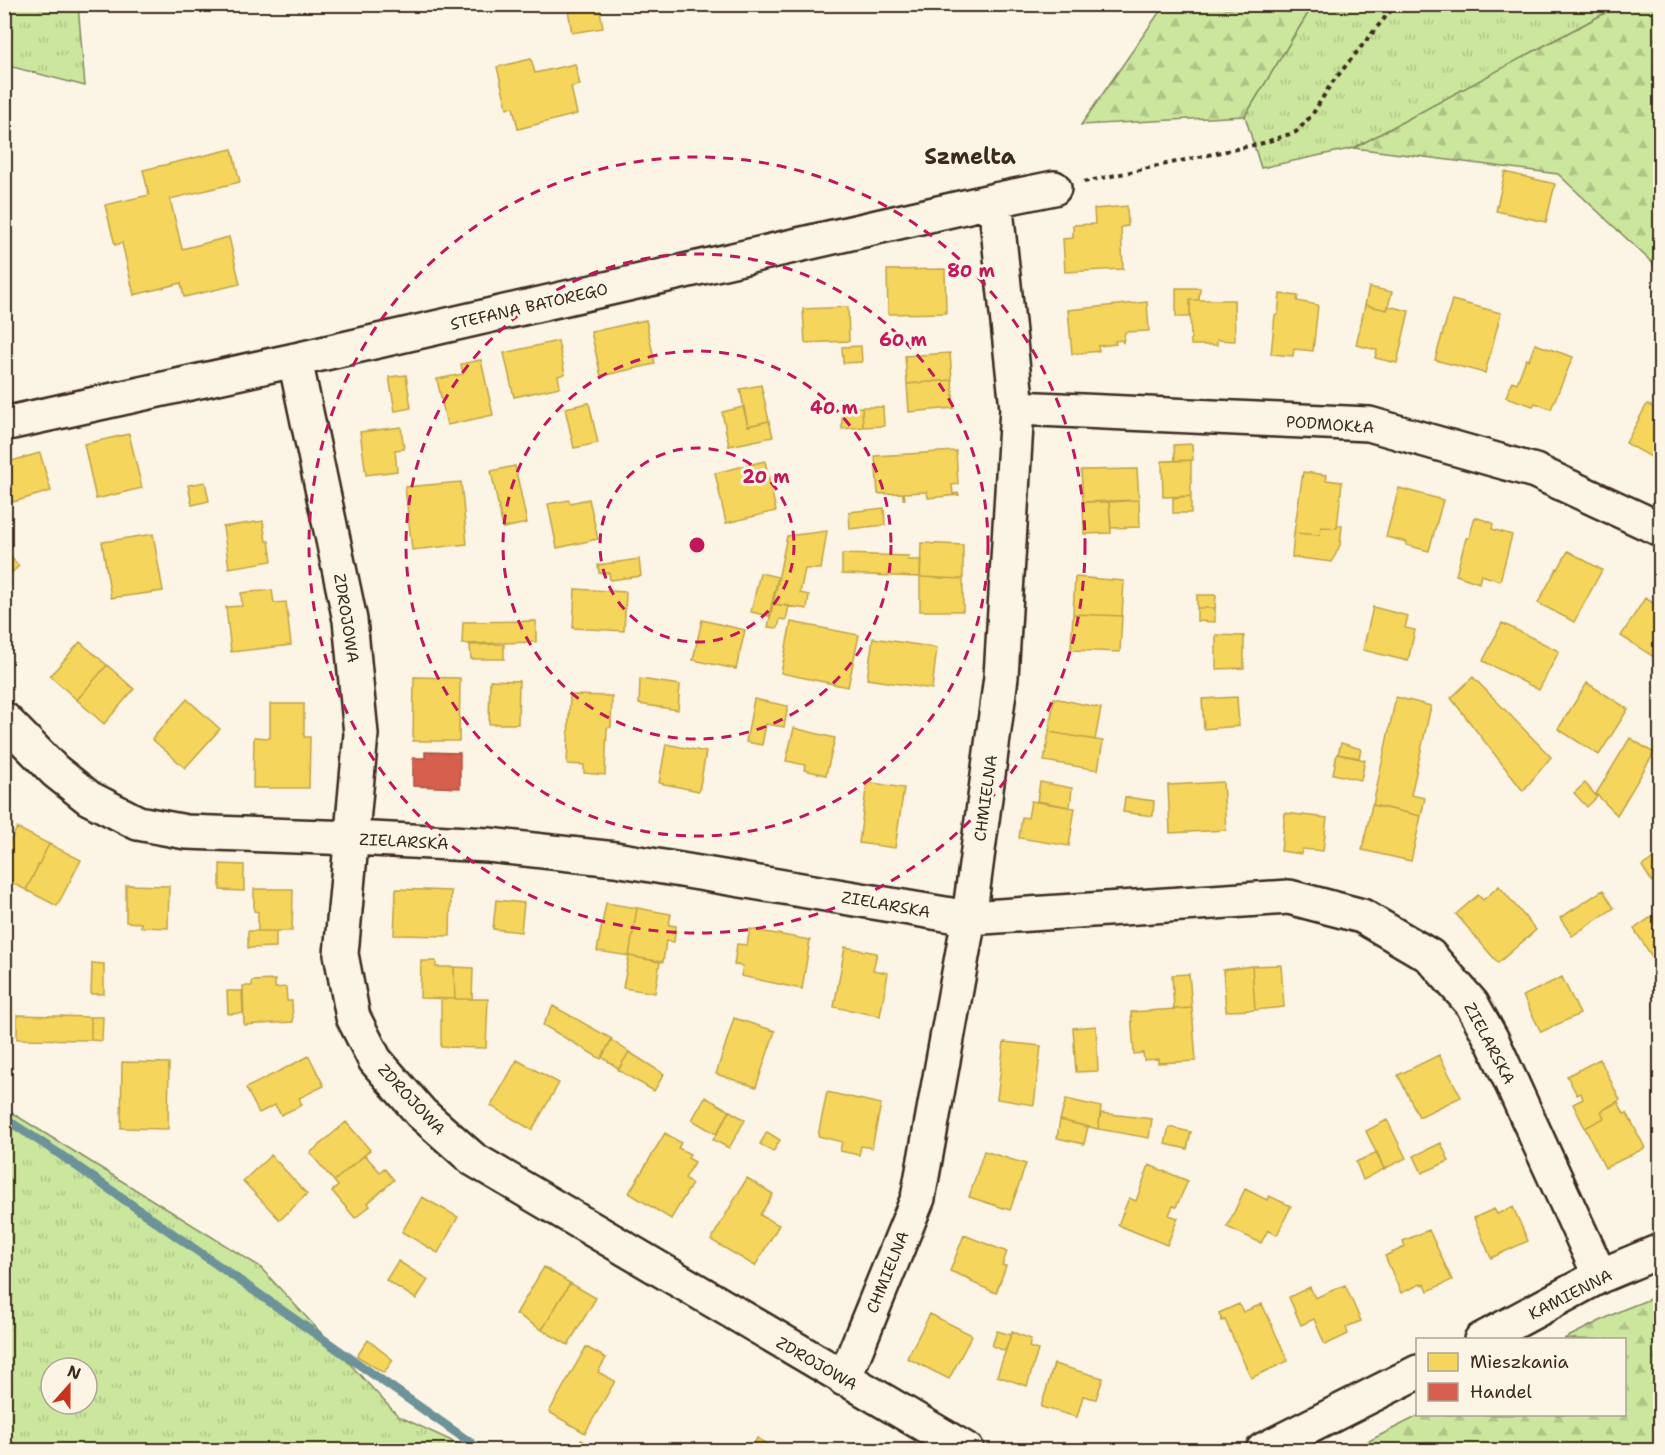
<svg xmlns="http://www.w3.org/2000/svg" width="1665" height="1455" viewBox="0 0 1665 1455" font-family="'Shantell Sans',sans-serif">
<defs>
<pattern id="grass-tufts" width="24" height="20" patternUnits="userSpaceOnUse" patternTransform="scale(1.5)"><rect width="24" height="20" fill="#cbe69d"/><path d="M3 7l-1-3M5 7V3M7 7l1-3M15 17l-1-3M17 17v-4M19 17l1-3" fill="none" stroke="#afc587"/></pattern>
<pattern id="forest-firs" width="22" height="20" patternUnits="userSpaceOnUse" patternTransform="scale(1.5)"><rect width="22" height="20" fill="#cbe69d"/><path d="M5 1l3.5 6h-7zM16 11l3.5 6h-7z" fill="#afc587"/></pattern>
</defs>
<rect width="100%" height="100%" fill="#fcf5e5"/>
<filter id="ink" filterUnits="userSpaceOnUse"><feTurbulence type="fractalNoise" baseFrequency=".0167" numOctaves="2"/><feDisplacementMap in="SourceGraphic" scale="12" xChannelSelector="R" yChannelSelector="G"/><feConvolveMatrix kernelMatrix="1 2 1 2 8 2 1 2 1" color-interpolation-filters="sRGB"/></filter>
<g filter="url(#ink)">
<path fill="url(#grass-tufts)" stroke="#83885e" stroke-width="1.5" fill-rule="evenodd" d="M 4,5 L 78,5 L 85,86 L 5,65 Z
M 1313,5 L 1620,5 L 1354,148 L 1261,168 L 1245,116 Z
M 4,1108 L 259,1266 L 398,1416 L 471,1450 L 5,1450 ZM 51,1368 L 87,1368 L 87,1404 L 51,1404 Z"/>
<path fill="url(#forest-firs)" stroke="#83885e" stroke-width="1.5" d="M 1165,4 L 1313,4 L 1313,5 L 1245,116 L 1081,125 Z
M 1620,5 L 1660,5 L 1660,270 L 1558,174 L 1354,148 Z
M 1660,1295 L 1660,1450 L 1351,1450 L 1420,1415 L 1624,1414 L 1624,1340 L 1564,1339 L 1622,1310 Z"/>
<path fill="#f6d55c" stroke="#bea249" stroke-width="1.5" d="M 567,4 L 599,4 L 603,28 L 572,33 Z
M 531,59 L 535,73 L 575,64 L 580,85 L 571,87 L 577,114 L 518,129 L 513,107 L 507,108 L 497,67 Z
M 232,149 L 240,182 L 170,199 L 182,249 L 229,237 L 240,284 L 184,297 L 181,283 L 134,295 L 122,243 L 115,245 L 105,205 L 149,195 L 143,170 Z
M 1505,172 L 1555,184 L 1546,222 L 1496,211 Z
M 1127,206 L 1128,226 L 1121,227 L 1123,269 L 1065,272 L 1063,239 L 1073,238 L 1073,225 L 1095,224 L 1094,209 Z
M 945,269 L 946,313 L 888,314 L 887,270 Z
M 1369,287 L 1392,292 L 1387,310 L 1365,305 Z
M 1176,288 L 1200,288 L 1199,300 L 1190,300 L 1190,317 L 1176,317 Z
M 1280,294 L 1298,296 L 1297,301 L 1318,305 L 1313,351 L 1294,349 L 1293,356 L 1271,354 L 1275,315 L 1278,315 Z
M 1190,300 L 1234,300 L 1235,341 L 1217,340 L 1217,345 L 1191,345 Z
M 1452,300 L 1501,313 L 1485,373 L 1435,360 Z
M 1147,302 L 1149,331 L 1125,332 L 1123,343 L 1122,340 L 1115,341 L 1116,344 L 1098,346 L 1099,351 L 1072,354 L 1068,310 Z
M 1365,305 L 1387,310 L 1389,306 L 1409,311 L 1397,363 L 1375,358 L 1377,350 L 1356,345 Z
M 848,307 L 849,341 L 805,343 L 803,309 Z
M 646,320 L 655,364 L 601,376 L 591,332 Z
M 558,341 L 565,374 L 558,376 L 560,387 L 514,397 L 504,353 Z
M 1535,344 L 1573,357 L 1551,409 L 1535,403 L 1533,406 L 1506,397 L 1512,381 L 1517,383 L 1526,359 L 1529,360 Z
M 861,346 L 862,362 L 843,363 L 842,347 Z
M 950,353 L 952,380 L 907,384 L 905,356 Z
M 481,360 L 493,415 L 447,425 L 437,379 L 463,374 L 461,364 Z
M 406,375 L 411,408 L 395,411 L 389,377 Z
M 952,380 L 954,408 L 909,412 L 907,384 Z
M 761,385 L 769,421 L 748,426 L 740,389 Z
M 589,403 L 598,443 L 574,448 L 565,408 Z
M 1647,404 L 1660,411 L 1660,462 L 1626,443 Z
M 743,407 L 748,426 L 769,421 L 773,437 L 729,446 L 722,412 Z
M 862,407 L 863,427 L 842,429 L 842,408 Z
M 862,407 L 883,407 L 884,426 L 863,427 Z
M 401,427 L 404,449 L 395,450 L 397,471 L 366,475 L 360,432 Z
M 129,434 L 142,488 L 96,499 L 84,444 Z
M 1192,444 L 1193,460 L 1175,461 L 1174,445 Z
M 956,451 L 958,484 L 952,485 L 953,494 L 958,493 L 959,495 L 928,498 L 927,492 L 904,493 L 905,499 L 903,499 L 903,493 L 878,494 L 875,456 Z
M 40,453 L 51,491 L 13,502 L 4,475 L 4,463 Z
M 1191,460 L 1191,496 L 1163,497 L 1162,461 Z
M 765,461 L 776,511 L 726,523 L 715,473 Z
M 515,466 L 527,523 L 503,528 L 491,471 Z
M 1137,469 L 1139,500 L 1083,502 L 1081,470 Z
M 1303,472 L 1327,475 L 1326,480 L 1342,482 L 1337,528 L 1321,527 L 1320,535 L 1294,533 Z
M 205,482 L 209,501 L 192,505 L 188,485 Z
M 461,482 L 467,544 L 412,550 L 405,487 Z
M 1399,488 L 1443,500 L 1429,551 L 1406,545 L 1407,542 L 1386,537 Z
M 1191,496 L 1191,513 L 1173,513 L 1173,498 Z
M 589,499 L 598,539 L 557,548 L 548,504 L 569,500 L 570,503 Z
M 1139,500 L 1140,527 L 1111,528 L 1109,502 Z
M 1083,502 L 1109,502 L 1111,533 L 1084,534 Z
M 884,508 L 885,525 L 850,529 L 849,512 Z
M 1475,517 L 1493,523 L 1492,529 L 1512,535 L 1500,581 L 1481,575 L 1479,583 L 1456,575 L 1466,538 L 1469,538 Z
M 263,521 L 266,541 L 269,541 L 272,561 L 229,568 L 223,527 Z
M 1338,525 L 1342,526 L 1340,545 L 1332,562 L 1292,557 L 1294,533 L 1320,535 L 1321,527 L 1337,528 Z
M 827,531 L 821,569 L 805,569 L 800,593 L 809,595 L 807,609 L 773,604 L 787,536 Z
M 153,534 L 163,591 L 111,598 L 102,542 Z
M 921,543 L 963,545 L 963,579 L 920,577 Z
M 4,550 L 19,566 L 6,578 L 11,584 L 4,590 Z
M 1568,551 L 1602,570 L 1574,622 L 1538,603 L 1557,568 L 1558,569 Z
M 842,554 L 909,556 L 908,560 L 921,560 L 920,577 L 842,574 Z
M 639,559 L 641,576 L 610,580 L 609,573 L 599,573 L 598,565 Z
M 760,573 L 778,577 L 769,616 L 751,612 Z
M 920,577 L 963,579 L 963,611 L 920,611 Z
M 1075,577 L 1124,581 L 1122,616 L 1073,614 Z
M 575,589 L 626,592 L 624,631 L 573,628 Z
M 272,590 L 274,603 L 286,602 L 291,645 L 231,652 L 226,607 L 242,606 L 241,593 Z
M 1197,595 L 1216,595 L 1215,608 L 1197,608 Z
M 1645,598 L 1660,607 L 1660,654 L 1657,659 L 1621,636 Z
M 773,604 L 789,606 L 786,620 L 780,619 L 778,628 L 768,627 Z
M 1373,607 L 1408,616 L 1405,628 L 1415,630 L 1408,661 L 1363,650 Z
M 1197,608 L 1215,608 L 1215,622 L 1197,621 Z
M 1073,614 L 1122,616 L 1120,652 L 1071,650 Z
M 702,620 L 745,630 L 736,669 L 693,660 Z
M 536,621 L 536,642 L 462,644 L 463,622 Z
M 791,622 L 859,635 L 848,687 L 781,673 Z
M 1502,623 L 1559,651 L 1539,690 L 1483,661 Z
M 1216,635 L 1244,636 L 1244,668 L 1216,669 Z
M 873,638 L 937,648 L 932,689 L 867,679 Z
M 80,642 L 107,665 L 77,700 L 50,676 Z
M 504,644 L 504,659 L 471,659 L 470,645 Z
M 107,665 L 134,689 L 104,724 L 77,700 Z
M 414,677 L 460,678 L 459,741 L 413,741 Z
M 1473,677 L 1551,757 L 1523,791 L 1451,698 Z
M 640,679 L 680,685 L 678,710 L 639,704 Z
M 490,680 L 519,681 L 518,724 L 489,724 Z
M 1587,683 L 1628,709 L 1599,755 L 1558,729 Z
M 570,695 L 612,696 L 611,727 L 607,728 L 605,775 L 584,773 L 584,765 L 567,764 Z
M 1237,697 L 1239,726 L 1204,729 L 1202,699 Z
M 1396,697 L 1431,706 L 1411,795 L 1425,798 L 1421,816 L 1373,805 Z
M 1054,698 L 1101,708 L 1095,740 L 1049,732 Z
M 187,699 L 220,729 L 185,768 L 152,739 Z
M 754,699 L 788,706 L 784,727 L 766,724 L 762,745 L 746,742 Z
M 270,704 L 304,704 L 304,737 L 310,737 L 309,788 L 253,788 L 254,737 L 270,738 Z
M 794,728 L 835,738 L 826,775 L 804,770 L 805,765 L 786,761 Z
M 1049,732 L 1103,741 L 1098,770 L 1044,761 Z
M 1630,738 L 1654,753 L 1617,815 L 1596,794 Z
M 1341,743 L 1361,749 L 1359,758 L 1338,754 Z
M 666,744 L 706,752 L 699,791 L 659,783 Z
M 1337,754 L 1365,760 L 1361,780 L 1333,774 Z
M 867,782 L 904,788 L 895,848 L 859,843 Z
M 1040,782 L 1072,788 L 1070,807 L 1037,801 Z
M 1223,782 L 1226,830 L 1170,833 L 1168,785 Z
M 1585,783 L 1597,797 L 1587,807 L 1574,793 Z
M 1125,797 L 1154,801 L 1153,816 L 1123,812 Z
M 1031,801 L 1075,808 L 1069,846 L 1019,838 L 1022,817 L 1028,818 Z
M 1372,805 L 1421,816 L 1411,861 L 1362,850 Z
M 1285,813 L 1327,818 L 1323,851 L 1302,849 L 1301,854 L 1281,851 Z
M 17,828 L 49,844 L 26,890 L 4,879 L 4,853 Z
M 49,844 L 81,860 L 57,906 L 26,890 Z
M 1654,858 L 1660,865 L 1660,877 L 1652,882 L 1642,866 Z
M 220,864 L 244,865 L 244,891 L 220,890 Z
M 126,885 L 169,886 L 168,928 L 141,927 L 141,923 L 126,922 Z
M 1499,886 L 1536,930 L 1498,963 L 1456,914 L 1478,895 L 1483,900 Z
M 254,889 L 293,889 L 292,931 L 258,931 L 258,912 L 254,911 Z
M 396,889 L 451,891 L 450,936 L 394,935 Z
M 1603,890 L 1614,908 L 1572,936 L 1560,918 Z
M 496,900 L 524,903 L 521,932 L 493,929 Z
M 606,903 L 637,908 L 629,956 L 597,951 Z
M 637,908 L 671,914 L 669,925 L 676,926 L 674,942 L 666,941 L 663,962 L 629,956 Z
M 1660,911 L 1660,956 L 1654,960 L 1634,929 Z
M 750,929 L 810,940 L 802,989 L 741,976 L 743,966 L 734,965 L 737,944 L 747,945 Z
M 248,931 L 276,931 L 276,947 L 248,948 Z
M 845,947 L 877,953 L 873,970 L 888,973 L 880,1016 L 834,1007 Z
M 629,956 L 660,962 L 655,993 L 623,988 Z
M 421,961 L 436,961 L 436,967 L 454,967 L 455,999 L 420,998 Z
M 92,963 L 104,964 L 104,994 L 91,994 Z
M 1281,965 L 1284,1007 L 1255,1010 L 1252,966 Z
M 1252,966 L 1255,1010 L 1226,1011 L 1223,970 Z
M 454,967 L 473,968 L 472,999 L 455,999 Z
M 1189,974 L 1192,1008 L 1174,1009 L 1172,975 Z
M 1562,977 L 1580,1014 L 1541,1032 L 1523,996 Z
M 275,980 L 275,988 L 286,987 L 287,1001 L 292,1001 L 293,1022 L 244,1025 L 243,986 L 252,986 L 252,981 Z
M 227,991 L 242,991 L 243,1013 L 228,1014 Z
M 441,999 L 488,999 L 486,1048 L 441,1047 Z
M 553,1006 L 612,1039 L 601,1059 L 543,1025 Z
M 1192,1008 L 1196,1061 L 1158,1063 L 1158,1059 L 1144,1060 L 1143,1053 L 1134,1054 L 1131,1012 Z
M 17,1015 L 91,1017 L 91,1040 L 17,1039 Z
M 91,1017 L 103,1017 L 102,1041 L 91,1040 Z
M 734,1018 L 775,1031 L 756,1087 L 716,1074 Z
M 1096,1026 L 1098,1071 L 1076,1072 L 1073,1028 Z
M 611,1040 L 629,1052 L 619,1069 L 602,1057 Z
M 1004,1042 L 1041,1046 L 1034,1105 L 997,1099 Z
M 629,1052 L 664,1074 L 654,1091 L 618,1070 Z
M 1439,1055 L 1461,1097 L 1419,1117 L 1398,1075 Z
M 309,1056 L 324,1086 L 299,1098 L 302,1105 L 281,1115 L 275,1105 L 259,1113 L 246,1088 Z
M 1600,1059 L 1620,1100 L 1601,1111 L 1604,1118 L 1585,1128 L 1573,1104 L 1583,1099 L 1581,1093 L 1577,1095 L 1567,1076 Z
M 517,1060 L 559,1083 L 532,1130 L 491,1106 Z
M 122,1062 L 169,1063 L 168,1129 L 121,1128 Z
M 827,1092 L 881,1104 L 872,1148 L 861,1146 L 859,1155 L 840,1151 L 842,1142 L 818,1136 Z
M 705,1097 L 730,1111 L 716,1134 L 692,1120 Z
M 1066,1099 L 1101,1107 L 1098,1129 L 1060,1120 Z
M 1618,1102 L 1624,1114 L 1627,1113 L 1645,1148 L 1605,1168 L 1585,1128 L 1604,1118 L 1601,1111 Z
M 730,1111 L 745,1120 L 729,1148 L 713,1140 Z
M 1101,1113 L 1152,1119 L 1149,1138 L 1098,1129 Z
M 1060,1120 L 1088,1127 L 1084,1144 L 1057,1138 Z
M 1387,1120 L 1406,1158 L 1384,1169 L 1366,1131 Z
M 346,1122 L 370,1150 L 334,1181 L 310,1153 Z
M 1169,1127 L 1191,1132 L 1187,1149 L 1165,1144 Z
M 767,1132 L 780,1140 L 773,1152 L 760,1144 Z
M 665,1133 L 681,1143 L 678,1148 L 690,1154 L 688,1158 L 695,1162 L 685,1178 L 692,1184 L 671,1219 L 629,1193 Z
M 1441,1143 L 1449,1161 L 1422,1173 L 1414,1156 Z
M 984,1151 L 1026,1164 L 1010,1210 L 969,1197 Z
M 1377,1152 L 1384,1169 L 1363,1180 L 1356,1162 Z
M 271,1155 L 307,1194 L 280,1220 L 243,1181 Z
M 365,1155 L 380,1172 L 384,1168 L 394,1180 L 368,1203 L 370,1206 L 355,1218 L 332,1191 L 338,1186 L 334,1181 Z
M 1149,1165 L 1188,1181 L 1176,1207 L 1173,1206 L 1169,1215 L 1178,1218 L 1167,1245 L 1118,1225 L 1129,1198 L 1136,1201 Z
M 747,1178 L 773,1194 L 760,1215 L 779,1225 L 755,1266 L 711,1240 Z
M 1245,1189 L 1267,1200 L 1269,1196 L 1291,1206 L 1277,1235 L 1268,1230 L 1261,1243 L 1227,1227 Z
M 422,1197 L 458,1217 L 438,1253 L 402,1232 Z
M 1513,1207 L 1528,1241 L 1491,1258 L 1474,1218 L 1494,1209 L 1497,1214 Z
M 1429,1230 L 1452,1280 L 1428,1291 L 1425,1284 L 1422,1285 L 1421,1284 L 1401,1293 L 1385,1256 L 1405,1247 L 1403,1241 Z
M 964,1235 L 1007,1252 L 1002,1265 L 1006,1266 L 996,1293 L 971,1282 L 972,1280 L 950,1271 Z
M 398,1261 L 428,1280 L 416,1299 L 386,1280 Z
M 544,1267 L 570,1283 L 542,1330 L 516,1314 Z
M 570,1283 L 596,1298 L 568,1345 L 542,1330 Z
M 1345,1285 L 1361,1321 L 1346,1327 L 1348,1334 L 1325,1345 L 1314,1319 L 1301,1325 L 1289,1297 L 1310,1287 L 1315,1298 Z
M 1239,1304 L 1243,1312 L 1262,1304 L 1288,1361 L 1251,1378 L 1225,1320 L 1222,1321 L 1219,1313 Z
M 930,1314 L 972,1335 L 949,1379 L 907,1358 Z
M 997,1331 L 1011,1335 L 1005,1351 L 992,1346 Z
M 1012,1332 L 1031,1339 L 1029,1347 L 1038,1350 L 1027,1386 L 997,1376 Z
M 368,1340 L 393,1360 L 384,1373 L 357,1356 Z
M 586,1347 L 606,1358 L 598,1372 L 615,1381 L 585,1433 L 549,1412 Z
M 1054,1364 L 1103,1378 L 1096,1399 L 1083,1396 L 1077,1417 L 1041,1407 Z
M 757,1438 L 778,1450 L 751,1450 Z
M 581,1440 L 597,1448 L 596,1450 L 576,1450 Z"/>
<path fill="#d6604d" stroke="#a8503f" stroke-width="1.5" d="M 425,752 L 460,753 L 460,788 L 413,786 L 413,758 L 425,758 Z"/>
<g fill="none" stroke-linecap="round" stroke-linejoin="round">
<path stroke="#6c939a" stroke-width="9" d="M 4,1118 L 58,1153 L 481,1450"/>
<defs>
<path id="minor" d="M 295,360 L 350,620 L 361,734 L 341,954 L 353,1017 L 375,1060 L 421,1113 L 473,1159 L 967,1450
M 1017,408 L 1369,424 L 1535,471 L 1660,529
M 4,424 L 295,360 L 995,200 L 1054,188
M 4,719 L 55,771 L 89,798 L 138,823 L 186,832 L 353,838 L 488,845 L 615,859 L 969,918 L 1289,897 L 1362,916 L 1430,956 L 1472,1004 L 1492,1040 L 1600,1276
M 1481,1340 L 1600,1276 L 1660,1251
M 844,1379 L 918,1198 L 969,918 L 1001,677 L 1017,408 L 995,200
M 1263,1450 L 1418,1372"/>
</defs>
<use href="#minor" stroke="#3b2a1e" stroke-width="38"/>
<path stroke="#3b2a1e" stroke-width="4" stroke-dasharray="4.5 4.5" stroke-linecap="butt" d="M 1084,182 L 1263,143 L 1296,132 L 1312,115 L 1331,84 L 1396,4"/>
<use href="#minor" stroke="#fcf5e5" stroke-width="33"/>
</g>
</g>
<g fill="none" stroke="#c2185b" stroke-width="3" stroke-dasharray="10 8">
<circle cx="697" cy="545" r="97"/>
<circle cx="697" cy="545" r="194"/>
<circle cx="697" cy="545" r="291"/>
<circle cx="697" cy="545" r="388"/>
</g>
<g text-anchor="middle" stroke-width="6" stroke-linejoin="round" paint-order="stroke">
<g font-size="16" fill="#3b2a1e" stroke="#fcf5e5">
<text transform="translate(529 306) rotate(-13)" y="6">STEFANA BATOREGO</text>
<text transform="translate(1330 424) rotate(4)" y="6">PODMOKŁA</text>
<text transform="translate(347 618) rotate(81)" y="6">ZDROJOWA</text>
<text transform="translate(985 798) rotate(-82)" y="6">CHMIELNA</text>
<text transform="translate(404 841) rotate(3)" y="6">ZIELARSKA</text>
<text transform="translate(886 904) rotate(10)" y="6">ZIELARSKA</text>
<text transform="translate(1490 1043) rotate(62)" y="6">ZIELARSKA</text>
<text transform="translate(412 1099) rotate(47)" y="6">ZDROJOWA</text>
<text transform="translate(887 1272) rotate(-68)" y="6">CHMIELNA</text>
<text transform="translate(1570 1294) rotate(-27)" y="6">KAMIENNA</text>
<text transform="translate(817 1363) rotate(30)" y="6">ZDROJOWA</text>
</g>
<g font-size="22" font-weight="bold" fill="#3b2a1e" stroke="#fcf5e5">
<text x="970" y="164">Szmelta</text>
</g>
</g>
<circle cx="697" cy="545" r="9" fill="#c2185b" stroke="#fcf5e5" stroke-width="3"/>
<g font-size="18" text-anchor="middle" font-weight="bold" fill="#c2185b" stroke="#fcf5e5" stroke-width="6" stroke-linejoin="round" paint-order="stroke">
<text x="971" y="277">80 m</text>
<text x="903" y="346">60 m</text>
<text x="834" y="414">40 m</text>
<text x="766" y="483">20 m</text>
</g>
<rect width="1665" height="1455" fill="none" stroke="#fcf5e5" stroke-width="24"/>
<rect x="12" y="12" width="1641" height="1431" fill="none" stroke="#3b2a1e" stroke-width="2" filter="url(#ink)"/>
<rect x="1416" y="1338" width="210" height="78" fill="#fcf5e5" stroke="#afa495" stroke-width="1.5"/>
<rect x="1428" y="1353" width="30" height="18" fill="#f6d55c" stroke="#afa495" stroke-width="1.5"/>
<text x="1470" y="1368" font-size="18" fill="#3b2a1e">Mieszkania</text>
<rect x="1428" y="1383" width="30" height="18" fill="#d6604d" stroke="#afa495" stroke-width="1.5"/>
<text x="1470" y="1398" font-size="18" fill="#3b2a1e">Handel</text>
<g transform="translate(69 1386) rotate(21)"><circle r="28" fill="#fcf5e5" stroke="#afa495" stroke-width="1.5"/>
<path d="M0-4.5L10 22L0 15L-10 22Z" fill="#c8321e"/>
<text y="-9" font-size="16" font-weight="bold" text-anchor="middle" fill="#3b2a1e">N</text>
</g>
</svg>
